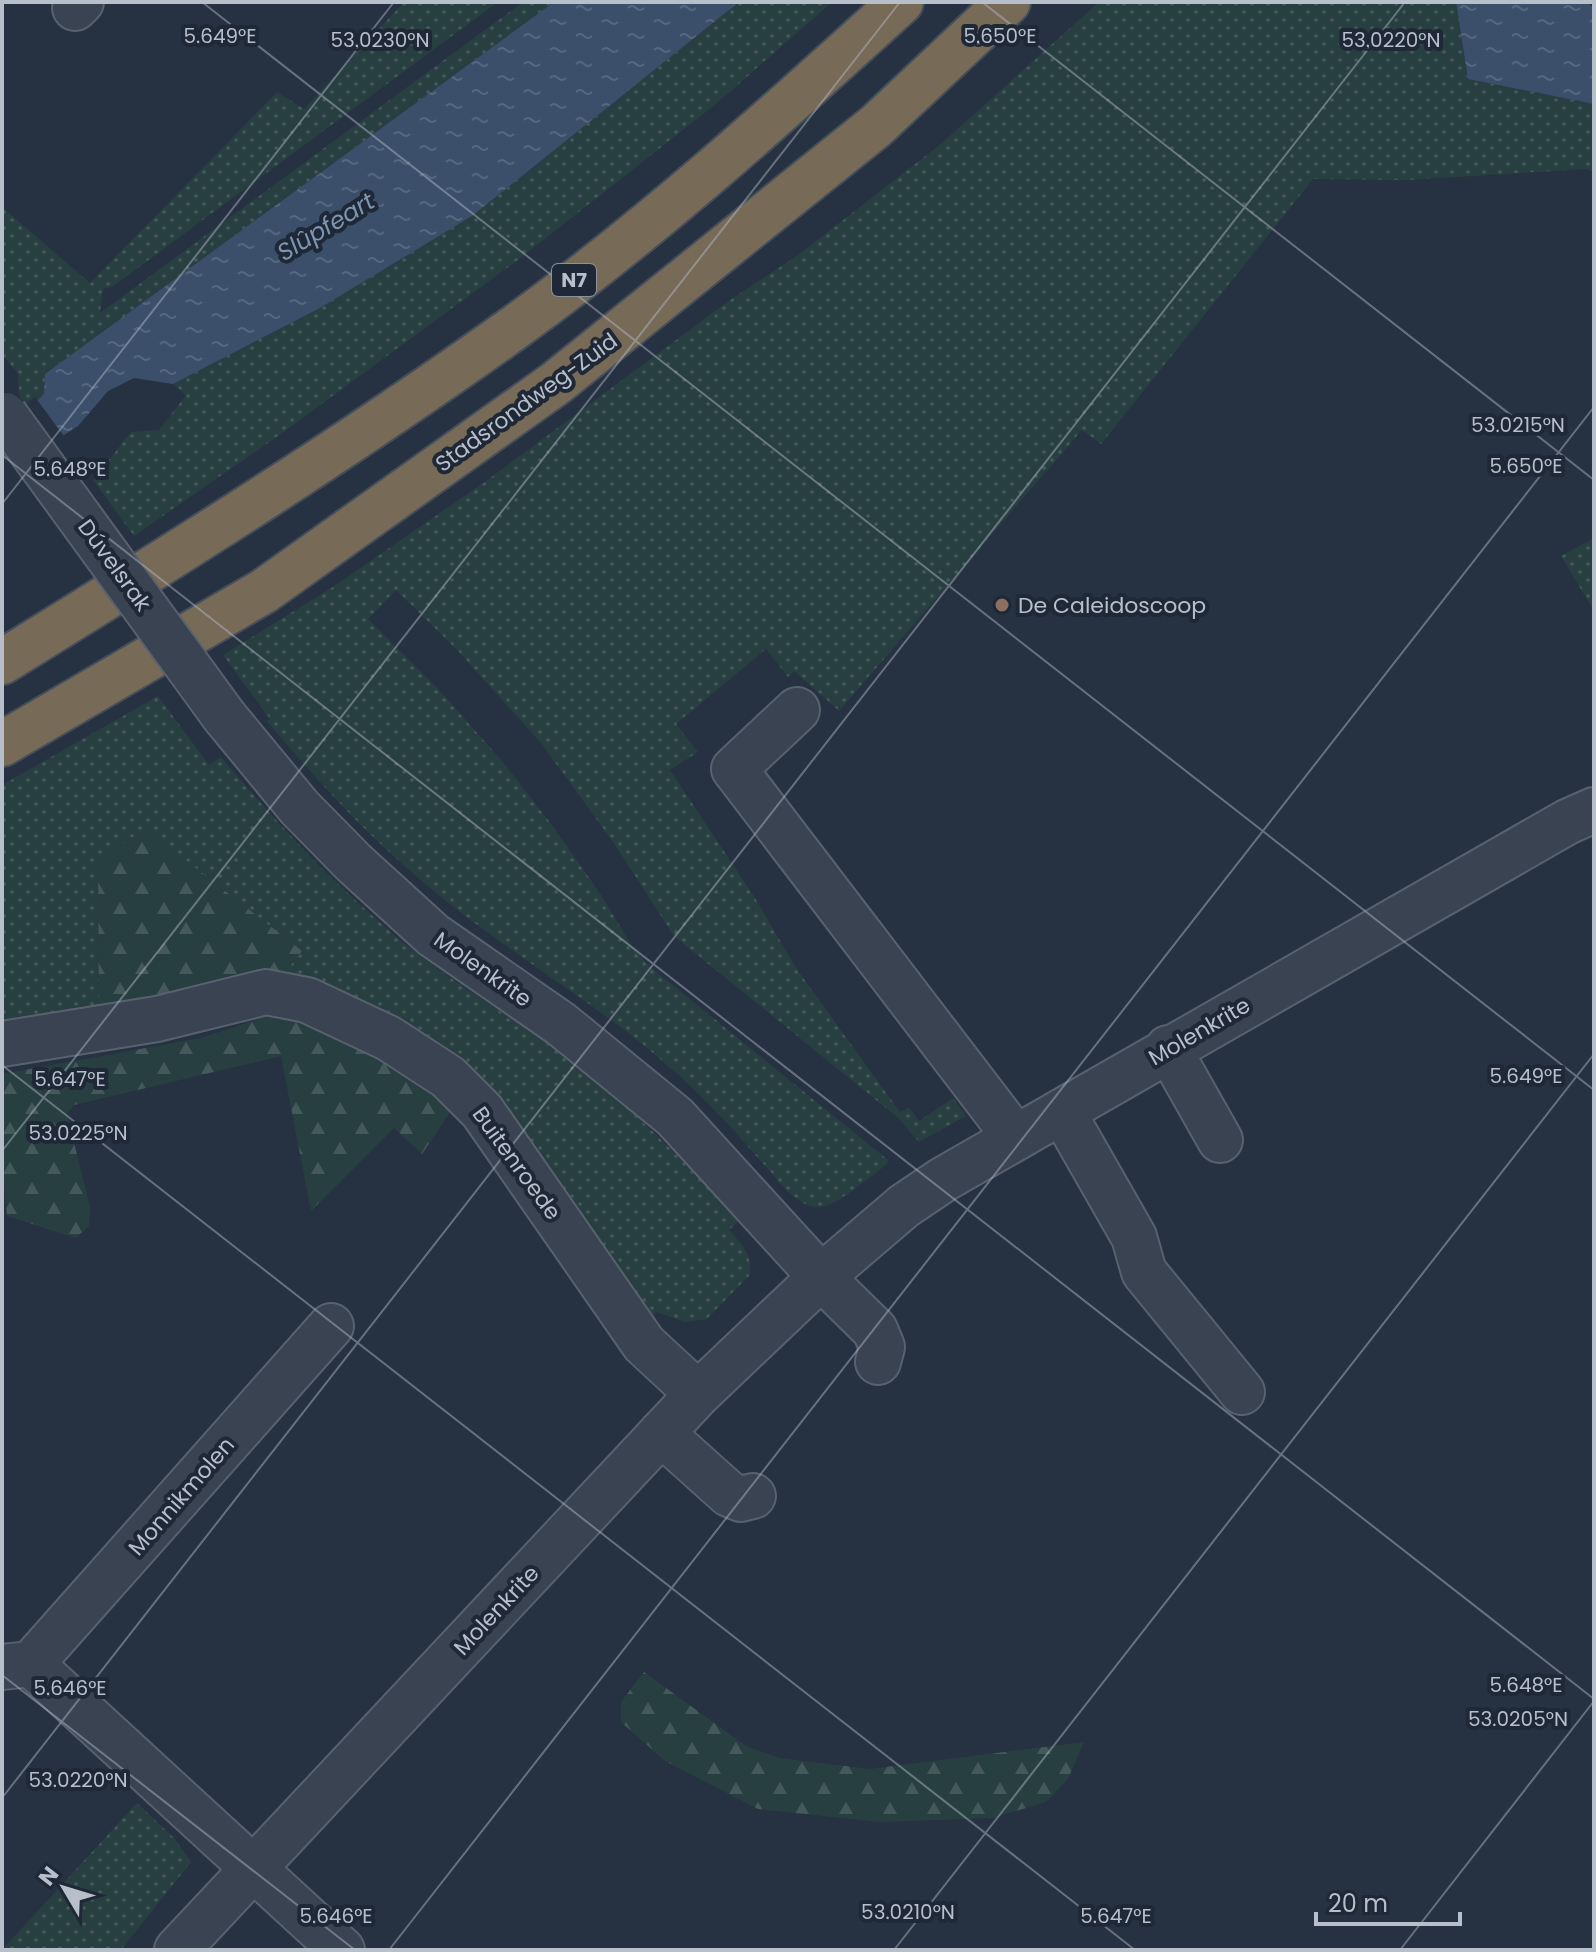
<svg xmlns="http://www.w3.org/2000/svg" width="1596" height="1952" viewBox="0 0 1596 1952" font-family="Poppins,sans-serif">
<defs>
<pattern id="grass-dots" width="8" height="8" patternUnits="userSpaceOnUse" patternTransform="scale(2)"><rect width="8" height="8" fill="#283f42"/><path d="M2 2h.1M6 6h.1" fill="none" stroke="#45595c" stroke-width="1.8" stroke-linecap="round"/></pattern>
<pattern id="forest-firs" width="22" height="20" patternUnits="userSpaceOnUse" patternTransform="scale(2)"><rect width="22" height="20" fill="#283f42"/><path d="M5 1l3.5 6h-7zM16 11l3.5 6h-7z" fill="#45595c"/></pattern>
<pattern id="water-ripples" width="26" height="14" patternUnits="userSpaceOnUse" patternTransform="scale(2)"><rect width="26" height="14" fill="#3b4f6a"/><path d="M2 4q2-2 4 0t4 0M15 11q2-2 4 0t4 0" fill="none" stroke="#55677e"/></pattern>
</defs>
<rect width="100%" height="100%" fill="#263141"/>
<path fill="url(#grass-dots)" d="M 404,2 L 498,2 L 112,287 L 103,289 L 100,313 L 523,2 L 554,2 L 45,374 L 44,395 L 27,408 L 19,396 L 18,374 L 2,354 L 2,207 L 90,283 L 277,92 L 304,109 Z
M 739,2 L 832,2 L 716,104 L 518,260 L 278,436 L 134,536 L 93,480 L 131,432 L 159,430 L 186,395 L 173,384 L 320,308 L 472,216 Z
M 1099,2 L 1456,2 L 1468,79 L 1594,104 L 1594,173 L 1587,169 L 1407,180 L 1313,179 L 1101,444 L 1082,430 L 839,711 L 794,671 L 788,677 L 766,649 L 676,724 L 698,752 L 670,770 L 755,898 L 796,968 L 900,1112 L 909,1107 L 919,1121 L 953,1098 L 966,1116 L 919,1142 L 897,1117 L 674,936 L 613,842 L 541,743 L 458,651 L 396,590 L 368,619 L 440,691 L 503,762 L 552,825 L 601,895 L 632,946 L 648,965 L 888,1160 L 886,1165 C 871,1176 838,1205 821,1207 C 808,1209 797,1199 787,1191 C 751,1150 716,1108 675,1072 C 604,1008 521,961 446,901 C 378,847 323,788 267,721 L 270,719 L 223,655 L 333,587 L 486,481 L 730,300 L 798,255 L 942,143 Z
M 1594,538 L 1594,611 L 1561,556 Z
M 158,696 L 209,765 L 221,757 C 277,824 332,882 399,939 C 457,987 523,1023 582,1069 C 639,1115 690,1167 739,1221 L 729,1230 C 742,1245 754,1255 749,1276 L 707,1319 L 685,1322 L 656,1312 L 651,1322 L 491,1102 L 274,986 L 301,952 L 98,859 L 99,1008 L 2,1030 L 2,785 Z
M 137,1803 L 175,1839 L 191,1862 L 121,1950 L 2,1950 Z"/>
<path fill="url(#forest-firs)" d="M 146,829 L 302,951 L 274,986 L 99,1008 L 98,858 Z
M 268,1016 C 340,1024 395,1069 453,1108 L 422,1154 L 394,1128 L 311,1211 L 281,1056 L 74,1105 L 67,1114 L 90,1207 L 89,1226 L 76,1238 L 7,1216 L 2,1166 L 2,1074 L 201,1038 Z
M 644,1672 L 746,1746 L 779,1758 L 870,1769 L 1084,1742 L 1068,1779 L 1046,1802 L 992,1818 L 880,1822 L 758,1809 L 665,1761 L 621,1722 L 621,1702 Z"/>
<path fill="url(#water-ripples)" d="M 554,2 L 739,2 L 472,216 L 320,308 L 173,384 L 134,378 L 108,391 L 78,426 L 2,475 L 2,426 L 44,395 L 45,374 Z
M 1456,2 L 1587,2 L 1594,8 L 1594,104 L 1468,79 Z"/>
<path fill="#263141" d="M 35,397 L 66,439 L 2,479 L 2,421 Z"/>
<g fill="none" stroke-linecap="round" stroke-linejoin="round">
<defs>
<path id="minor" d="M 75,8 L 81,2
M 797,710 L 734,769 L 1016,1138
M 224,716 L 299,807 L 354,863 L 433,935 L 561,1024 L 675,1117 L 821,1277 L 875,1330 L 882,1347 L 878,1362
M 2,1044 L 157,1019 L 266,992 L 307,1000 L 388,1038 L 448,1077 L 482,1111 L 644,1344 L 698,1394
M 1168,1048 L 1220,1140
M 1062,1111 L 1134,1237 L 1144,1272 L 1242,1392
M 661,1433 L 729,1494 L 741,1499 L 753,1496
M 31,1664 L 342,1950
M 2,1667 L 31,1664 L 331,1326
M 177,1950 L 698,1394 L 821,1277 L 904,1206 L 944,1179 L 1567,822 L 1594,810"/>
<path id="highway" d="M 2,662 C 177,554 351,445 518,325 C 653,227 778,114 901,2
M 2,744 L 264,591 L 556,383 L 876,126 L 1008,2"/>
</defs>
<use href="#minor" stroke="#58616e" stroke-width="48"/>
<use href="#highway" stroke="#454e5b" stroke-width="48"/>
<use href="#minor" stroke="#3a4351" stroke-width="44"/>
<use href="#highway" stroke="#776a57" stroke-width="44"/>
<defs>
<path id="minor-bridge" d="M 5,415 L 224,716"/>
</defs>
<use href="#minor-bridge" stroke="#58616e" stroke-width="48" stroke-linecap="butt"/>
<use href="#minor-bridge" stroke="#3a4351" stroke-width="44"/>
</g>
<path fill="none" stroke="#b7bfcb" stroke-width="2" stroke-opacity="0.45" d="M 202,2 L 1594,1090M 982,2 L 1594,480M 2,455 L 1594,1699M 2,504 L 394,2M 2,1065 L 1135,1950M 2,1151 L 900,2M 2,1675 L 355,1950M 2,1798 L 1405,2M 389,1950 L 1594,407M 894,1950 L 1594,1054M 1400,1950 L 1594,1701"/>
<circle fill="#8d6e63" stroke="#1f2836" stroke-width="3" cx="1002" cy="605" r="8"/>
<g text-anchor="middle" stroke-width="8" stroke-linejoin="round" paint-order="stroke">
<rect fill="#1f2836" stroke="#89929e" stroke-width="2" x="552" y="264" width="44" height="32" rx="6"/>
<g font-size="20" font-weight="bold" fill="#b7bfcb">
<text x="574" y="287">N7</text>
</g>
<g font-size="22" fill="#b7bfcb" stroke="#1f2836">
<text transform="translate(526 402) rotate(-36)" y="8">Stadsrondweg-Zuid</text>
<text transform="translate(115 565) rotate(54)" y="8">Dúvelsrak</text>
<text transform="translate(483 969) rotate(35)" y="8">Molenkrite</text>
<text transform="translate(1199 1031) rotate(-30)" y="8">Molenkrite</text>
<text transform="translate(517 1163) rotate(54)" y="8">Buitenroede</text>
<text transform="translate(181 1496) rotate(-49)" y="8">Monnikmolen</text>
<text transform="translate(496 1610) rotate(-47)" y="8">Molenkrite</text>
</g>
<g font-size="22" fill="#b7bfcb" stroke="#1f2836" text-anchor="start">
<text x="1018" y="613">De Caleidoscoop</text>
</g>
<g font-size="24" font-style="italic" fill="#7e95b2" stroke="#1f2836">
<text transform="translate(326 227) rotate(-31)" y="8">Slûpfeart</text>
</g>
</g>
<g font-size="20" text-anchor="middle" fill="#b7bfcb" stroke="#1f2836" stroke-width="8" stroke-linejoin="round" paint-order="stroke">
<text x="1000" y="43">5.650°E</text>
<text x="220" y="43">5.649°E</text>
<text x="380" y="47">53.0230°N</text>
<text x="1391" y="47">53.0220°N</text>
<text x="1518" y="432">53.0215°N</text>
<text x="1526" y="473">5.650°E</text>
<text x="70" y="476">5.648°E</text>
<text x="1526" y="1083">5.649°E</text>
<text x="70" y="1086">5.647°E</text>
<text x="78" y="1140">53.0225°N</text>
<text x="1526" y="1692">5.648°E</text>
<text x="70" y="1695">5.646°E</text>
<text x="1518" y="1726">53.0205°N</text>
<text x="78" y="1787">53.0220°N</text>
<text x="908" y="1919">53.0210°N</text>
<text x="336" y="1923">5.646°E</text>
<text x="1116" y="1923">5.647°E</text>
</g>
<rect width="1596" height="1952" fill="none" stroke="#b7bfcb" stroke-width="8"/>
<g transform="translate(64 1888) rotate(308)" stroke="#1f2836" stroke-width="6" paint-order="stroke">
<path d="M0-6L14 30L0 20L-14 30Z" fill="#b7bfcb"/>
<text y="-12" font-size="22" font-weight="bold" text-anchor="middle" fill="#b7bfcb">N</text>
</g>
<path d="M1316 1912v12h144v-12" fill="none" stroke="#b7bfcb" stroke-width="4"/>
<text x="1328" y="1912" font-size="24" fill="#b7bfcb" stroke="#1f2836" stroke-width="6" paint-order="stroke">20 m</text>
</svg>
